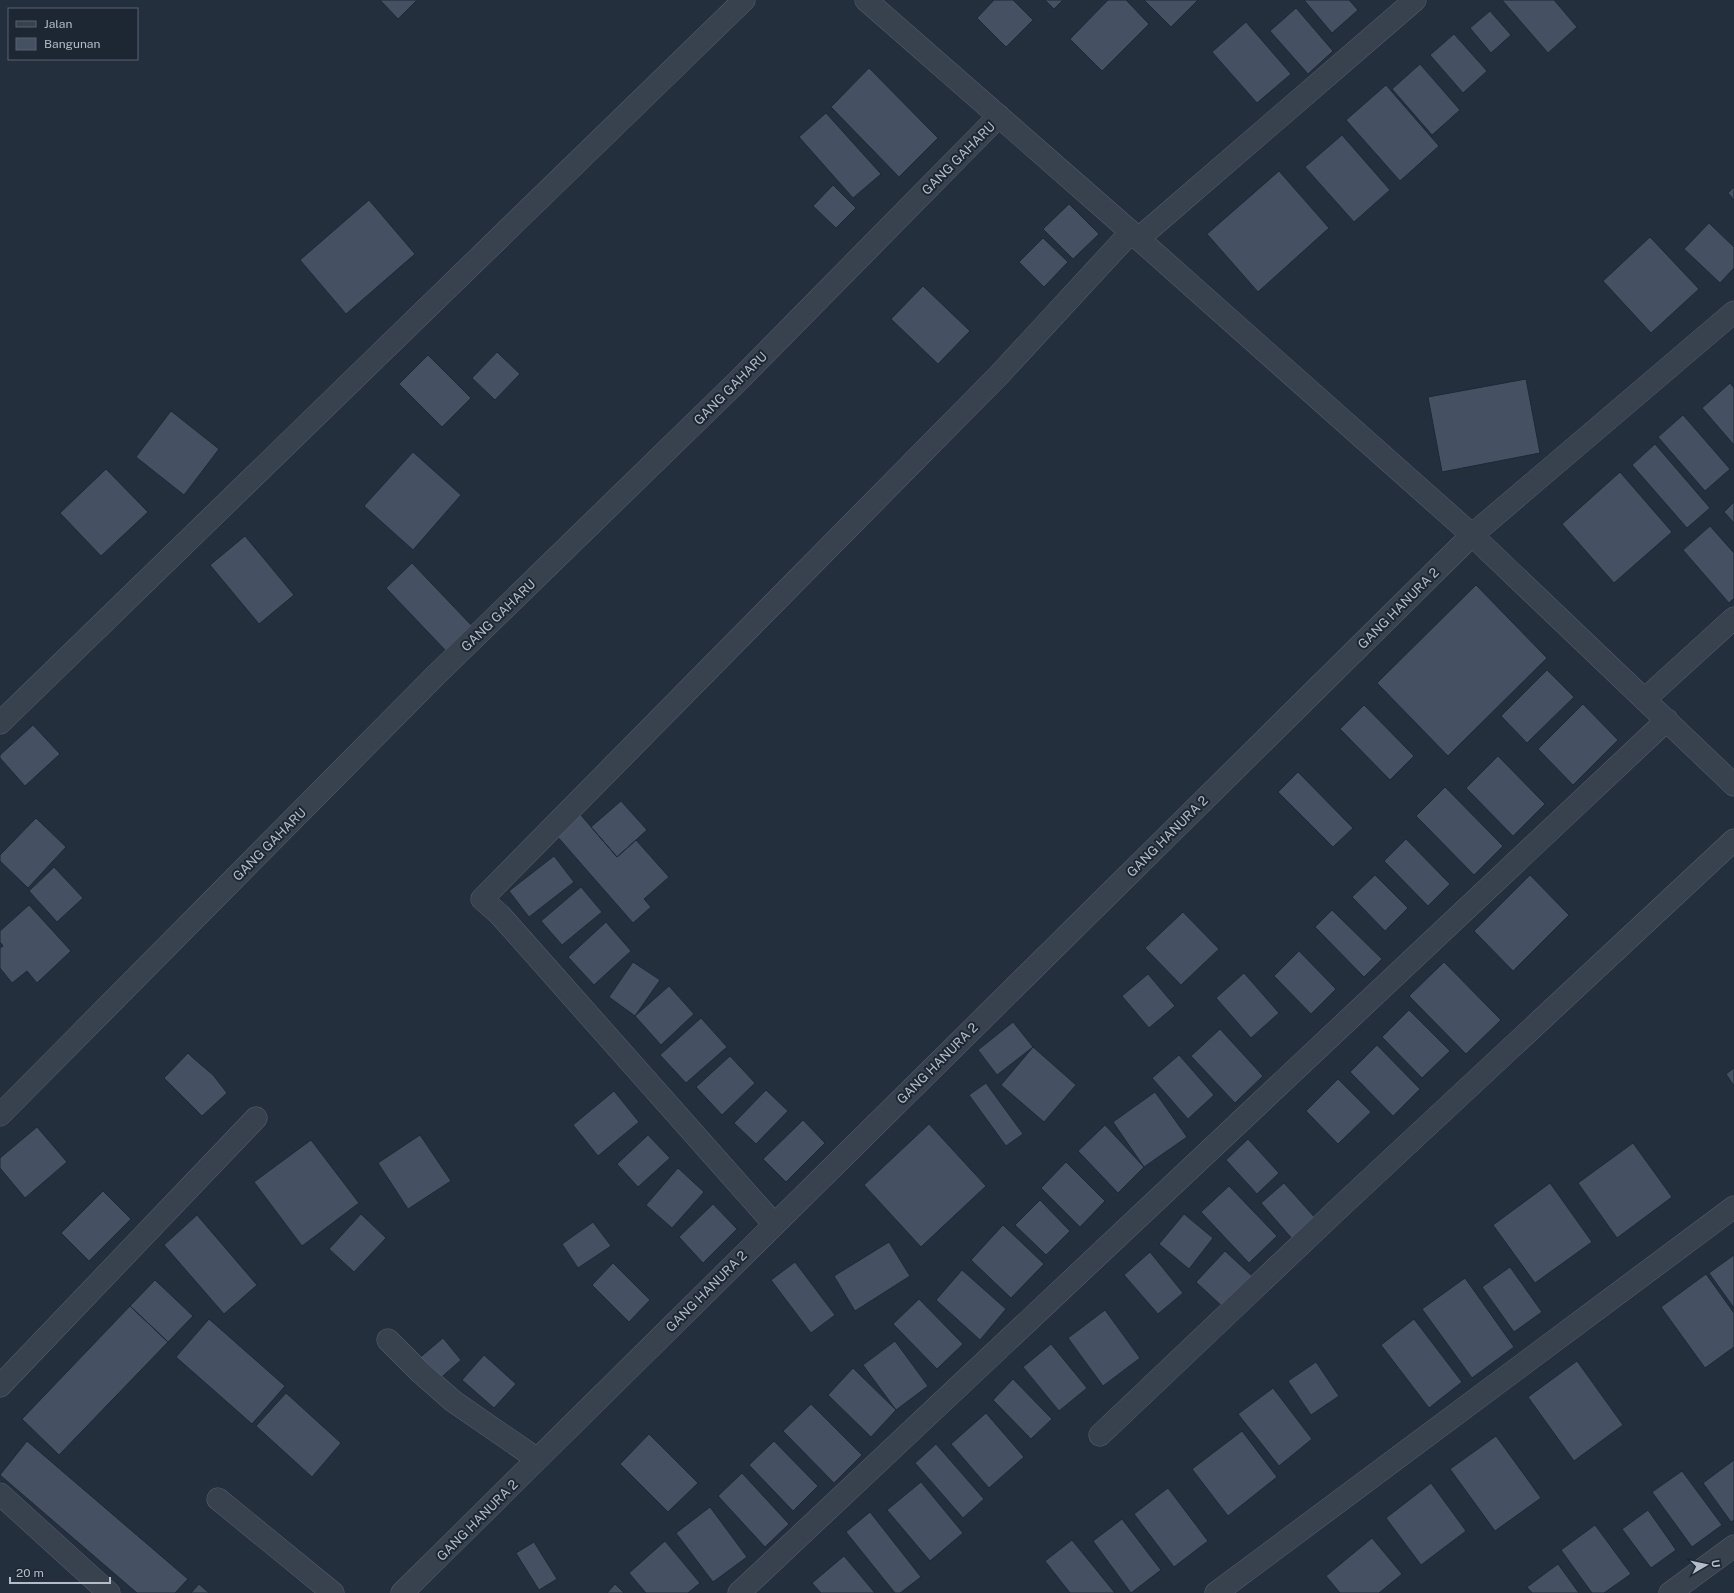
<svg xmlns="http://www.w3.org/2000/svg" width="1734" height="1593" viewBox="0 0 1734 1593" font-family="'Public Sans',sans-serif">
<rect width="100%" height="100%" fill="#242f3e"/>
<path fill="#455162" stroke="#1f2835" d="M 380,0 L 417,0 L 398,19 Z
M 994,0 L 1013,0 L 1033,20 L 1006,47 L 977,18 Z
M 1045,0 L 1063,0 L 1054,9 Z
M 1108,0 L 1126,0 L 1149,24 L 1102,71 L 1070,39 Z
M 1144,0 L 1198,0 L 1171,27 Z
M 1304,0 L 1349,0 L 1358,10 L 1332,33 Z
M 1502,0 L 1554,0 L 1577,27 L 1548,53 Z
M 1296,8 L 1333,51 L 1308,74 L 1270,31 Z
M 1490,11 L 1511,35 L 1491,53 L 1470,28 Z
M 1246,22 L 1291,74 L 1257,103 L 1212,52 Z
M 1454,34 L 1487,71 L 1463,93 L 1430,55 Z
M 1420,64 L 1460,110 L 1432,135 L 1392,89 Z
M 869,68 L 938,138 L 899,177 L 831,107 Z
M 1386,85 L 1439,146 L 1400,181 L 1346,120 Z
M 826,113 L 881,174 L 853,198 L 799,137 Z
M 1342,135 L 1390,190 L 1354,222 L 1305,167 Z
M 1279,171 L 1329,228 L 1258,292 L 1207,234 Z
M 833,185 L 856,208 L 836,228 L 813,206 Z
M 1734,187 L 1734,200 L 1728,193 Z
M 369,200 L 415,254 L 346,314 L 300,260 Z
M 1069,204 L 1099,234 L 1073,259 L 1043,229 Z
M 1709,223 L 1734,247 L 1734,268 L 1720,283 L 1684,249 Z
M 1650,237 L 1699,289 L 1651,333 L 1603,281 Z
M 1043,238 L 1068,262 L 1044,287 L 1019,262 Z
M 923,286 L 970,331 L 938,364 L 891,319 Z
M 497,352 L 520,374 L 495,400 L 472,378 Z
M 428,355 L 471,398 L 442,427 L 399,384 Z
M 1526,379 L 1540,453 L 1442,472 L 1428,397 Z
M 1730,383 L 1734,388 L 1734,445 L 1702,408 Z
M 171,411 L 219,449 L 184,495 L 136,457 Z
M 1683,415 L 1730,469 L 1705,491 L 1658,437 Z
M 1655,444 L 1710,508 L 1687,528 L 1632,465 Z
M 413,452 L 461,495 L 413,550 L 364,506 Z
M 106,469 L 148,512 L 101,556 L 60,513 Z
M 1620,472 L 1672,532 L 1614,583 L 1562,524 Z
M 1734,502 L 1734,523 L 1724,512 Z
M 1710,526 L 1734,553 L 1734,598 L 1729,603 L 1683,550 Z
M 245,536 L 294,595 L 259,624 L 210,565 Z
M 412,563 L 473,627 L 447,652 L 386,588 Z
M 1476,585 L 1547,658 L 1448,756 L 1377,683 Z
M 1547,670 L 1574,697 L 1527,743 L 1501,716 Z
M 1583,704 L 1618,740 L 1573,785 L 1538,749 Z
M 1364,705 L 1414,756 L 1390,780 L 1340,729 Z
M 33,725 L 60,754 L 25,786 L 0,758 L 0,755 Z
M 1498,756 L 1545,804 L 1513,836 L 1466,788 Z
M 1298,772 L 1353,828 L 1333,847 L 1278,792 Z
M 1445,787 L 1503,846 L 1474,875 L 1416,816 Z
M 621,801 L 647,830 L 617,857 L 591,827 Z
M 580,814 L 617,857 L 636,840 L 669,877 L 644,899 L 651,907 L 633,923 L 556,835 Z
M 36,818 L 66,847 L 28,888 L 0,861 L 0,855 Z
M 1406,839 L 1450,884 L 1428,906 L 1384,861 Z
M 554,856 L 574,882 L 529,917 L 509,891 Z
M 54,867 L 83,898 L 57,922 L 29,891 Z
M 1375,875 L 1408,908 L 1385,931 L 1352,897 Z
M 1530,875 L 1569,915 L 1513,971 L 1474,931 Z
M 581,887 L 602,912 L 562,945 L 541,921 Z
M 29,905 L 71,951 L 37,983 L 27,971 L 12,983 L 0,968 L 0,948 L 3,946 L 0,942 L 0,931 Z
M 1332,910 L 1382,959 L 1364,977 L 1315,927 Z
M 1183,912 L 1219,949 L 1181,985 L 1145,948 Z
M 606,922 L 631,951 L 594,985 L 568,957 Z
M 1299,951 L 1336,989 L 1311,1014 L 1274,976 Z
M 633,962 L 660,980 L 635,1016 L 609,997 Z
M 1444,962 L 1501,1020 L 1466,1054 L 1409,996 Z
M 1244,973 L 1279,1013 L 1251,1038 L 1216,998 Z
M 1148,974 L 1175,1006 L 1149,1028 L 1122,996 Z
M 669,986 L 694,1014 L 661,1045 L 635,1016 Z
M 1409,1010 L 1450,1051 L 1422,1078 L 1382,1037 Z
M 701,1018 L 727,1047 L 686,1083 L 660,1055 Z
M 1013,1022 L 1033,1047 L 997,1075 L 978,1050 Z
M 1220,1029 L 1263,1076 L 1235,1103 L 1191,1056 Z
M 1377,1045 L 1420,1089 L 1393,1116 L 1350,1072 Z
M 1033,1047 L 1076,1085 L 1044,1122 L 1001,1085 Z
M 188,1053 L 193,1058 L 213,1075 L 227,1093 L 202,1116 L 164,1078 Z
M 1179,1055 L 1214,1095 L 1188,1119 L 1152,1078 Z
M 730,1056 L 755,1083 L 722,1115 L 696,1087 Z
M 1734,1068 L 1734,1086 L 1726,1074 Z
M 1338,1079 L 1371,1112 L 1338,1144 L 1306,1111 Z
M 986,1083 L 1023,1134 L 1006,1146 L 969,1095 Z
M 766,1090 L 788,1111 L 756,1144 L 734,1123 Z
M 614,1091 L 639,1122 L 598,1156 L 573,1125 Z
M 1155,1092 L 1187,1137 L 1144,1167 L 1113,1122 Z
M 803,1120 L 825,1143 L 786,1182 L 763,1159 Z
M 929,1124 L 986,1186 L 921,1247 L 864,1185 Z
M 1105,1125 L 1144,1167 L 1118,1193 L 1078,1151 Z
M 37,1127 L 67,1162 L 25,1198 L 0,1168 L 0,1158 Z
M 420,1135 L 451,1181 L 408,1209 L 378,1163 Z
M 648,1135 L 670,1158 L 638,1187 L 617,1164 Z
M 1248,1139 L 1279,1173 L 1257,1194 L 1226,1160 Z
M 311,1140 L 359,1203 L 302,1246 L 254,1182 Z
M 1633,1143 L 1672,1197 L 1617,1238 L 1578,1183 Z
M 1066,1162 L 1105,1201 L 1080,1227 L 1041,1188 Z
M 678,1168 L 704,1192 L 672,1228 L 646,1205 Z
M 1284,1183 L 1317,1220 L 1294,1241 L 1261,1203 Z
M 1550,1183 L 1592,1242 L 1535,1283 L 1493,1225 Z
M 1229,1186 L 1277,1236 L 1249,1263 L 1201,1212 Z
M 103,1191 L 131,1219 L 89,1261 L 61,1233 Z
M 1040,1200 L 1070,1231 L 1046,1255 L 1015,1225 Z
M 713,1204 L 737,1229 L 703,1263 L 679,1237 Z
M 361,1214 L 386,1238 L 354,1272 L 329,1249 Z
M 1184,1214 L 1213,1238 L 1189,1269 L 1159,1244 Z
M 197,1215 L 257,1285 L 224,1314 L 164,1245 Z
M 593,1222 L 611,1246 L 578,1268 L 562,1244 Z
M 1003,1225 L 1044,1264 L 1011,1298 L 971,1260 Z
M 889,1242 L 910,1276 L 855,1311 L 834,1276 Z
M 1225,1251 L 1252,1276 L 1224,1308 L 1196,1282 Z
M 1150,1252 L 1183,1293 L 1158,1314 L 1124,1275 Z
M 1734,1255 L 1734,1308 L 1709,1273 Z
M 795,1262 L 835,1315 L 811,1333 L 771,1280 Z
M 613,1263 L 650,1300 L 629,1322 L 592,1285 Z
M 1510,1267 L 1542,1312 L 1514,1332 L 1482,1287 Z
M 962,1270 L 1006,1309 L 980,1340 L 936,1300 Z
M 1706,1274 L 1734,1313 L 1734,1347 L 1705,1368 L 1661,1307 Z
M 1465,1278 L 1514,1347 L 1472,1378 L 1422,1309 Z
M 155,1280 L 193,1316 L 168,1342 L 130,1306 Z
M 919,1299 L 963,1344 L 937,1369 L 893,1324 Z
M 130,1306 L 168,1342 L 59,1455 L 22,1419 Z
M 1105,1310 L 1140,1358 L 1103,1386 L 1068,1338 Z
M 209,1319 L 285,1386 L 252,1424 L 176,1357 Z
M 1414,1319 L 1462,1382 L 1429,1408 L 1381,1345 Z
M 443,1338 L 461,1360 L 436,1382 L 417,1360 Z
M 895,1341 L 928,1386 L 896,1410 L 863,1365 Z
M 1051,1344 L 1087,1388 L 1059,1411 L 1023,1367 Z
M 484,1355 L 516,1384 L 494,1408 L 462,1380 Z
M 1577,1361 L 1623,1425 L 1574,1461 L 1528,1397 Z
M 1316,1362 L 1339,1396 L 1311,1415 L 1288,1381 Z
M 853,1368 L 896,1410 L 871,1437 L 828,1395 Z
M 1013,1379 L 1052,1419 L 1031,1439 L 993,1400 Z
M 1273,1388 L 1312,1439 L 1279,1466 L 1238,1414 Z
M 286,1393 L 341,1443 L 312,1477 L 256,1426 Z
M 811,1404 L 862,1455 L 834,1483 L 783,1431 Z
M 986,1413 L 1024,1457 L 989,1488 L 951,1444 Z
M 1242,1431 L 1277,1477 L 1228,1516 L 1192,1469 Z
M 649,1434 L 698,1483 L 668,1512 L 620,1464 Z
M 1496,1436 L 1541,1498 L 1495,1531 L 1450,1469 Z
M 27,1441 L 188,1579 L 175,1593 L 137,1593 L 0,1475 Z
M 774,1441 L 818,1486 L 793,1511 L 749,1465 Z
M 936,1444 L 984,1499 L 963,1518 L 915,1463 Z
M 1734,1460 L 1734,1520 L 1731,1522 L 1703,1483 Z
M 1682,1471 L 1722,1525 L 1692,1547 L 1652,1492 Z
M 742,1473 L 789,1524 L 765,1547 L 718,1496 Z
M 921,1482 L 963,1533 L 930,1561 L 887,1510 Z
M 1431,1483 L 1466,1531 L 1421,1565 L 1386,1518 Z
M 1168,1488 L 1208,1541 L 1174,1567 L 1134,1514 Z
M 710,1507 L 747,1557 L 713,1582 L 676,1533 Z
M 1648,1510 L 1676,1550 L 1651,1568 L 1622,1529 Z
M 870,1512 L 921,1577 L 900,1593 L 895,1593 L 846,1532 Z
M 1122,1519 L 1161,1570 L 1131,1593 L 1093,1541 Z
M 1595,1525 L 1631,1574 L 1604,1593 L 1592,1593 L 1561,1550 Z
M 1372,1538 L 1402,1574 L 1379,1593 L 1340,1593 L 1326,1576 Z
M 1072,1540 L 1115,1593 L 1070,1593 L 1045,1561 Z
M 665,1541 L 700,1583 L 688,1593 L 646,1593 L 629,1573 Z
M 534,1542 L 557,1579 L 539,1590 L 516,1553 Z
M 844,1556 L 875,1593 L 821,1593 L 812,1583 Z
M 1558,1564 L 1579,1593 L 1532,1593 L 1527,1587 Z
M 199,1584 L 209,1593 L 191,1593 Z
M 615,1584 L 624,1593 L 607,1593 Z"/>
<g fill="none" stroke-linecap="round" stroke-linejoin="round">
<defs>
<path id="minor" d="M 866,0 L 1131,232 L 1472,535 L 1734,785
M 1138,239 L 1415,0
M 1645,699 L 1734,618
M 0,723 L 744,0
M 0,1115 L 436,675 L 739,380 L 999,116
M 774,1224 L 500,915 L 482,899 L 999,375 L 1131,232
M 388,1340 L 420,1372 L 453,1401 L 537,1459
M 0,1386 L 256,1118
M 1100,1435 L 1337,1210 L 1734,840
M 0,1494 L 109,1593
M 218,1499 L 333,1593
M 402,1593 L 1472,535 L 1734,312
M 739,1593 L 1667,720
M 1216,1593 L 1734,1207
M 1670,1593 L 1734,1546"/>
</defs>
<use href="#minor" stroke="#565f6c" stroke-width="23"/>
<use href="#minor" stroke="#38414e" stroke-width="22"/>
</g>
<g text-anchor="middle" stroke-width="4" stroke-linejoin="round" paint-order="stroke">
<g font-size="13" fill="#b4bcc9" stroke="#1d2633">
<text transform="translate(958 158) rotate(-45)" y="5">GANG GAHARU</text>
<text transform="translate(730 388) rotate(-45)" y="5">GANG GAHARU</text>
<text transform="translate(1398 608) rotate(-45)" y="5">GANG HANURA 2</text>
<text transform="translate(498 615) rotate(-44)" y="5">GANG GAHARU</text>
<text transform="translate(1167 836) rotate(-45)" y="5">GANG HANURA 2</text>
<text transform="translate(269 844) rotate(-45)" y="5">GANG GAHARU</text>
<text transform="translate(937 1063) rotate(-45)" y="5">GANG HANURA 2</text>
<text transform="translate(706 1291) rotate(-45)" y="5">GANG HANURA 2</text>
<text transform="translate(477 1520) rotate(-45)" y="5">GANG HANURA 2</text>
</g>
</g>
<rect x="8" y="8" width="130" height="52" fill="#1d2633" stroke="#59626f"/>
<rect x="16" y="21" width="20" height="6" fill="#38414e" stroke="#59626f"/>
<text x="44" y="28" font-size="12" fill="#b4bcc9">Jalan</text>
<rect x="16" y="38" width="20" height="12" fill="#455162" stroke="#59626f"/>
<text x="44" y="48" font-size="12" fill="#b4bcc9">Bangunan</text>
<g transform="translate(1706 1565) rotate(81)" stroke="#1d2633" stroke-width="3" paint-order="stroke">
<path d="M0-3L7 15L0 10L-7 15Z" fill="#b4bcc9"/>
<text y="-6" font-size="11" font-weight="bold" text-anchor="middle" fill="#b4bcc9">U</text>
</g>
<path d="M10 1577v6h100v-6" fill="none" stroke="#b4bcc9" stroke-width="2"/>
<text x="16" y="1577" font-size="12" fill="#b4bcc9" stroke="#1d2633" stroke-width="3" paint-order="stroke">20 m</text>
</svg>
